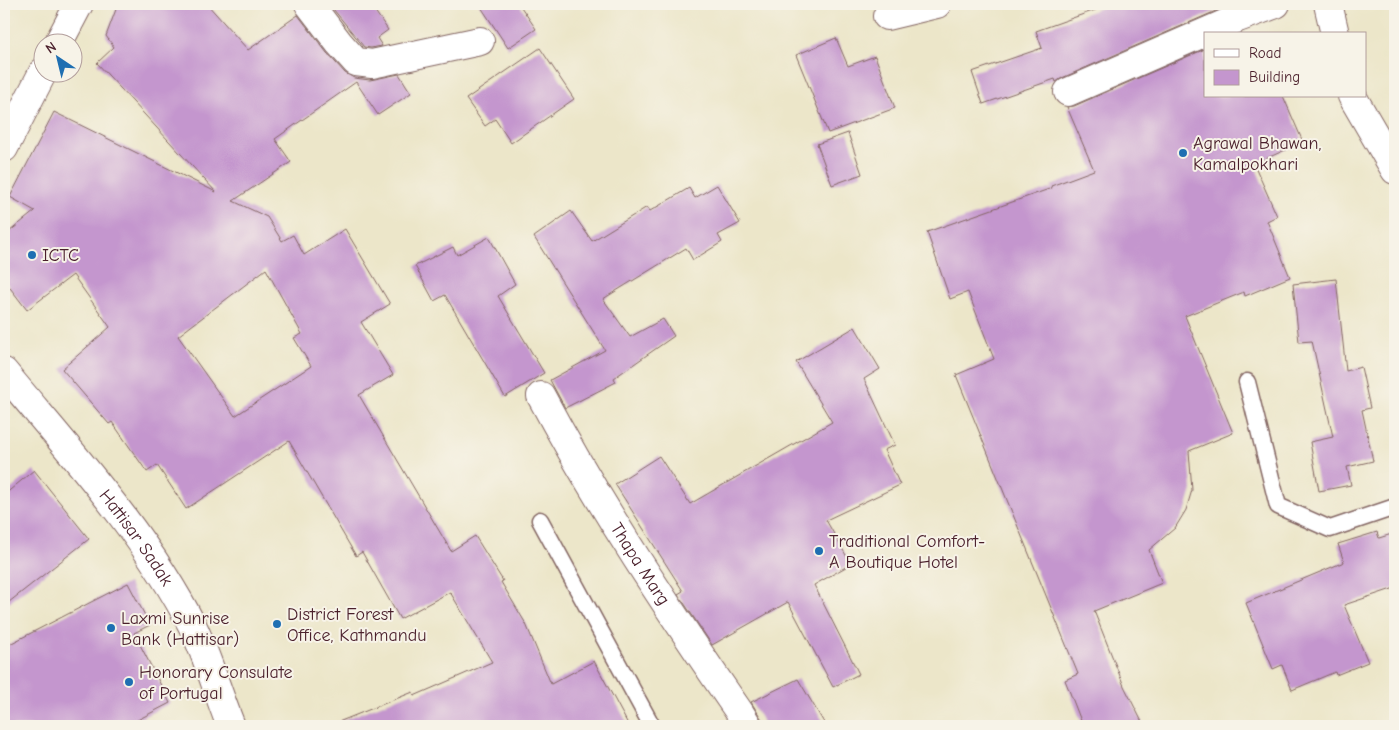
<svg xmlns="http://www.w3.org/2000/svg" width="1399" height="730" viewBox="0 0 1399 730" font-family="'Comic Neue',sans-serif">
<rect width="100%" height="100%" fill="#f7f3e8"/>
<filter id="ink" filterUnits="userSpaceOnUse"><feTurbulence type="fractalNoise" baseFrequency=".02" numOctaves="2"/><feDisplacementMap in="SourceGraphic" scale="10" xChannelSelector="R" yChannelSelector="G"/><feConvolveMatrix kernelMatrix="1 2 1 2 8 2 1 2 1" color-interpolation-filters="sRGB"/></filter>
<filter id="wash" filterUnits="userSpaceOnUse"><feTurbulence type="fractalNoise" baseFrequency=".0096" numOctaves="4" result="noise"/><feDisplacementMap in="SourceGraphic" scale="20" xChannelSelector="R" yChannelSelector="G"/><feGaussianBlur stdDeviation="1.12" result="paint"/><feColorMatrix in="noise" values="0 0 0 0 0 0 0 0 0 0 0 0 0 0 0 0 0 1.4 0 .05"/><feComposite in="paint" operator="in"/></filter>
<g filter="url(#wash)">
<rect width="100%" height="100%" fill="#ece6c9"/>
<g id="blocks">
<path fill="#c496ce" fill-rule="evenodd" d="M 118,4 L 207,4 L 248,50 L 298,15 L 327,53 L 345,73 L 354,78 L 370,80 L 399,74 L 411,93 L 378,115 L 356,82 L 275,139 L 291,162 L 233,201 L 267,217 L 282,241 L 293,235 L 304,255 L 345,229 L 390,304 L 361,322 L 393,375 L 359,395 L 451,551 L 475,536 L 503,581 L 501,582 L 526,624 L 551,684 L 594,661 L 629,726 L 332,726 L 331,725 L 413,692 L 414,696 L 492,662 L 450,592 L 400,619 L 362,552 L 356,556 L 289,441 L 186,509 L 157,465 L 147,472 L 112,422 L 109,424 L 62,369 L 110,327 L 73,275 L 27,310 L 4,280 L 4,236 L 35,211 L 10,197 L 54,112 L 216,192 L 97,63 L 114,47 L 106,36 ZM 266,269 L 302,334 L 294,338 L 311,366 L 235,416 L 178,336 Z
M 329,4 L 370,4 L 388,30 L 377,38 L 382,46 L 371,48 L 364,47 Z
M 479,4 L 519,4 L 536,29 L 508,48 Z
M 1112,4 L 1232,4 L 1062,78 L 1056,82 L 1055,79 L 983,104 L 972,72 L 1042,48 L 1036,31 Z
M 836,38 L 848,66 L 875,56 L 895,108 L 828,133 L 796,55 Z
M 540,48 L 574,99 L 511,143 L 495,119 L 485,126 L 466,99 Z
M 1205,49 L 1205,96 L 1283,96 L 1303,142 L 1254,164 L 1277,216 L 1267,221 L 1290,277 L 1245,296 L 1244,292 L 1185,316 L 1233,433 L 1189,451 L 1192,490 L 1186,510 L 1175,528 L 1149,550 L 1162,583 L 1094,611 L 1124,686 L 1144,726 L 1083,726 L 1065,680 L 1078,674 L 956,375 L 994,359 L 968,292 L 950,299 L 927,232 L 1052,188 L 1051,186 L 1094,170 L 1067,107 L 1074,106 Z
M 848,133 L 862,174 L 832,185 L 817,144 Z
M 717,185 L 740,223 L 718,235 L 722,242 L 693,260 L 686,248 L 603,299 L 630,337 L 663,319 L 674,336 L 614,378 L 616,382 L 565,408 L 550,380 L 605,350 L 534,237 L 571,211 L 592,241 L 647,207 L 650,211 L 689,188 L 695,198 Z
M 489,237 L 515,284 L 498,296 L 544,373 L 505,397 L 445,295 L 434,301 L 415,266 L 453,247 L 457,255 Z
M 1336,279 L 1346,371 L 1361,367 L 1370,408 L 1362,410 L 1373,461 L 1347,467 L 1351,485 L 1319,491 L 1310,442 L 1333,437 L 1312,341 L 1299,342 L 1293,284 Z
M 855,327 L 880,369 L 864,379 L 895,445 L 884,450 L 900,485 L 826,520 L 851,564 L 814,585 L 859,674 L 833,687 L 788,602 L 712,645 L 678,594 L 683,591 L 615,484 L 659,456 L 690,504 L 832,422 L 796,362 Z
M 34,470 L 89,539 L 4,606 L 4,495 Z
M 1377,532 L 1379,538 L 1395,533 L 1395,588 L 1344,605 L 1368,662 L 1336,675 L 1335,672 L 1292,690 L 1282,665 L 1273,669 L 1246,603 L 1344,562 L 1338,544 Z
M 128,583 L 150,625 L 134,633 L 170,703 L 126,726 L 4,726 L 4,647 Z
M 798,679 L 826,726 L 764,726 L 761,718 L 751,702 Z"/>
</g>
</g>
<g filter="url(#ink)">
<use href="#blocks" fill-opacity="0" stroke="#836562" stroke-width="1"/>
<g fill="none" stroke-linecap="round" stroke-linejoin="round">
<defs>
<path id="service" d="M 1247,382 L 1278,506 L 1330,529 L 1395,507
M 540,520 L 652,726"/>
<g id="minor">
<path d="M 309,4 L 339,43 L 356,62 L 372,64 L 480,41"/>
<path d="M 1328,4 L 1335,34"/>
<path d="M 887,16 L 937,4"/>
<path d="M 1068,92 L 1238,18 L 1276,4"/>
<path d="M 1352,96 L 1395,170"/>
<path id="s1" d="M 541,396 C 600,507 669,610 740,713 L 748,726"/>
</g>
<path id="secondary" d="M 59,42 L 79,4
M 4,148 L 43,72"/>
<g id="primary">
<path id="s2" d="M 4,372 C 71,453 145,533 193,627 C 208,658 218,694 231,726"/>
</g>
</defs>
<use href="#service" stroke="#836562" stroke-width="19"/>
<use href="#minor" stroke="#836562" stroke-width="30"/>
<use href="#secondary" stroke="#836562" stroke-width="30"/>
<use href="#primary" stroke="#836562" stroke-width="30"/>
<use href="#service" stroke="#fff" stroke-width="16"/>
<use href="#minor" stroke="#fff" stroke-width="28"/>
<use href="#secondary" stroke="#fff" stroke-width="28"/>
<use href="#primary" stroke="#fff" stroke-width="28"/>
</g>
</g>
<g fill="#1f6fb2" stroke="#f7f3e8" stroke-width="2">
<circle cx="1183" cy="153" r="5"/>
<circle cx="32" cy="255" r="5"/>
<circle cx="819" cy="551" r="5"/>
<circle cx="277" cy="624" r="5"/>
<circle cx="111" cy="628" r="5"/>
<circle cx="129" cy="682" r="5"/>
</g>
<g text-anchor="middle" stroke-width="4" stroke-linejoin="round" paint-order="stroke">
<g font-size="18" fill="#4a1f2b" stroke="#f7f3e8" text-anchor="start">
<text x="1193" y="149">Agrawal Bhawan,<tspan x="1193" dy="21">Kamalpokhari</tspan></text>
<text x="42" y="261">ICTC</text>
<text x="829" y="547">Traditional Comfort-<tspan x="829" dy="21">A Boutique Hotel</tspan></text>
<text x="287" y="620">District Forest<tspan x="287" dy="21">Office, Kathmandu</tspan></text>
<text x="121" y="624">Laxmi Sunrise<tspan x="121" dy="21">Bank (Hattisar)</tspan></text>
<text x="139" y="678">Honorary Consulate<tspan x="139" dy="21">of Portugal</tspan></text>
</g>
<g font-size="18" fill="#4a1f2b" stroke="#f7f3e8">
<text dy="6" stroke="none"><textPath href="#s2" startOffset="212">Hattisar Sadak</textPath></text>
<text dy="6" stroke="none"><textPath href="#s1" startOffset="195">Thapa Marg</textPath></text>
</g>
</g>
<rect width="1399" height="730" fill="none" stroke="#f7f3e8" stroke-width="20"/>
<rect x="1204" y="32" width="162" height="65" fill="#f7f3e8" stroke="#b29e9c"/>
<rect x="1214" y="49" width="25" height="8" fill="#ffffff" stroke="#b29e9c"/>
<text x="1249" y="58" font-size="15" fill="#4a1f2b">Road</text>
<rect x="1214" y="70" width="25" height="15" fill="#c496ce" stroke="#b29e9c"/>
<text x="1249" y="82" font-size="15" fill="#4a1f2b">Building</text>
<g transform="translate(58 58) rotate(325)"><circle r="24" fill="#f7f3e8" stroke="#b29e9c"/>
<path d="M0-4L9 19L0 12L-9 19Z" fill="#1f6fb2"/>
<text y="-8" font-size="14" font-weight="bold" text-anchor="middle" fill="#4a1f2b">N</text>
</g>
</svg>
